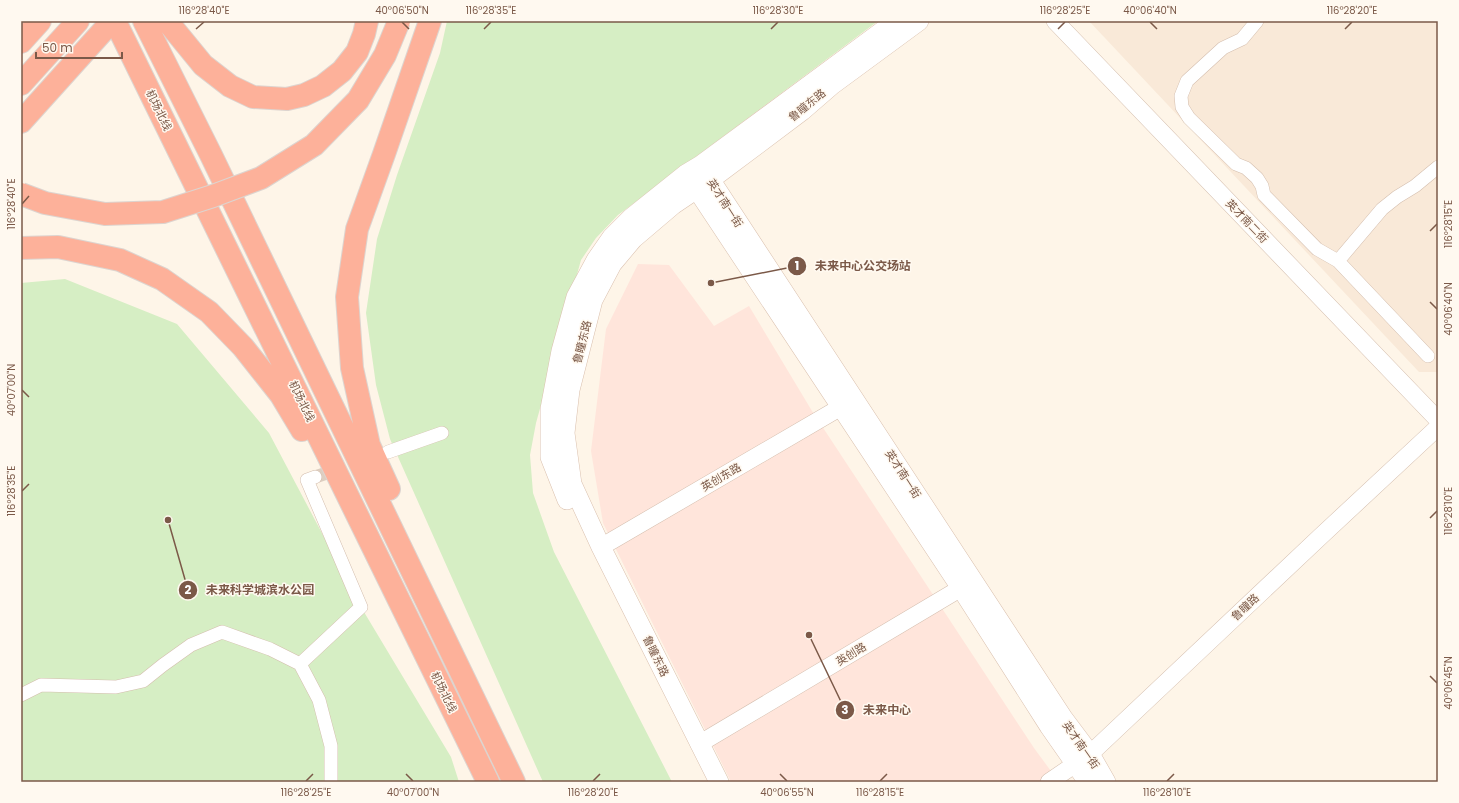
<svg xmlns="http://www.w3.org/2000/svg" width="1459" height="803" viewBox="0 0 1459 803" font-family="Poppins,'Noto Sans SC',sans-serif">
<rect width="100%" height="100%" fill="#fef5e8"/>
<path fill="#f9e9d8" d="M 1089,21 L 1438,21 L 1438,372 L 1419,372 Z"/>
<path fill="#ffe5db" d="M 638,264 L 669,265 L 714,326 L 749,306 L 812,411 L 1034,748 L 1059,782 L 731,782 L 603,523 L 591,451 L 606,329 Z"/>
<path fill="#d6eec4" d="M 447,21 L 878,21 L 618,215 L 596,238 L 581,260 L 536,423 L 530,455 L 533,493 L 554,552 L 672,782 L 543,782 L 390,439 L 376,385 L 366,313 L 377,239 L 397,175 L 440,53 Z
M 65,279 L 177,324 L 269,433 L 361,607 L 451,757 L 459,782 L 21,782 L 21,283 Z"/>
<g fill="none" stroke-linecap="round" stroke-linejoin="round">
<path stroke="#ddcec0" stroke-width="13" stroke-dasharray="13 6" stroke-linecap="butt" d="M 315,477 L 365,460"/>
<defs>
<path id="minor" d="M 1257,21 L 1242,39 L 1223,48 L 1187,81 L 1181,96 L 1182,107 L 1189,118 L 1236,164 L 1246,168 L 1257,178 L 1262,186 L 1264,195 L 1317,249 L 1338,261 L 1428,356
M 1338,261 L 1382,209 L 1397,197 L 1415,186 L 1438,167
M 388,452 L 442,433
M 300,664 L 361,607 L 307,480 L 315,477
M 21,695 L 41,685 L 116,687 L 143,681 L 163,665 L 191,645 L 222,632 L 270,649 L 300,664 L 319,700 L 331,746 L 331,782"/>
<path id="tertiary" d="M 1055,21 L 1438,420
M 601,547 L 841,407
M 699,744 L 961,588
M 1049,782 L 1090,754 L 1321,536 L 1438,427"/>
<path id="secondary" d="M 704,170 L 1063,718 L 1090,754 L 1106,782
M 690,179 L 961,588 L 1049,726 L 1088,782
M 567,500 L 550,457 L 550,409 L 561,351 L 576,297 L 596,260 L 612,237 L 631,218 L 686,174 L 701,165 L 896,21
M 719,782 L 601,547 L 572,484 L 565,433 L 570,390 L 593,300 L 612,264 L 633,239 L 673,205 L 710,180 L 802,111 L 832,85 L 919,21"/>
<path id="motorway" d="M 115,21 L 488,782
M 144,21 L 211,155 L 514,782
M 167,21 L 203,65 L 230,86 L 253,97 L 287,99 L 304,95 L 323,86 L 342,71 L 357,52 L 364,34 L 367,21
M 21,42 L 40,21
M 21,84 L 78,21
M 21,122 L 112,21
M 21,248 L 58,247 L 120,260 L 162,279 L 209,312 L 243,347 L 281,395 L 302,430
M 389,489 L 369,445 L 352,368 L 347,297 L 357,229 L 384,154 L 430,21"/>
</defs>
<use href="#minor" stroke="#d4beae" stroke-width="14"/>
<use href="#tertiary" stroke="#d4beae" stroke-width="18"/>
<use href="#secondary" stroke="#dac0ae" stroke-width="20"/>
<use href="#motorway" stroke="#ddd4cf" stroke-width="24"/>
<use href="#minor" stroke="#fff" stroke-width="13"/>
<use href="#tertiary" stroke="#fff" stroke-width="17"/>
<use href="#secondary" stroke="#fff" stroke-width="19"/>
<use href="#motorway" stroke="#fdb19a" stroke-width="22"/>
<defs>
<path id="motorway-bridge" d="M 21,194 L 45,203 L 105,214 L 163,212 L 213,196 L 261,178 L 314,145 L 358,100 L 385,55 L 399,21"/>
</defs>
<use href="#motorway-bridge" stroke="#ddd4cf" stroke-width="24" stroke-linecap="butt"/>
<use href="#motorway-bridge" stroke="#fdb19a" stroke-width="22"/>
</g>
<path fill="none" stroke="#7b5948" stroke-width="1.5" d="M 402,22 L 409,29M 1150,22 L 1157,29M 196,29 L 204,22M 484,29 L 491,22M 771,29 L 778,22M 1058,29 L 1065,22M 1345,29 L 1352,22M 22,204 L 29,196M 1430,231 L 1437,224M 1430,302 L 1437,309M 22,390 L 29,397M 22,491 L 29,484M 1430,518 L 1437,511M 1430,676 L 1437,683M 406,774 L 413,781M 780,774 L 787,781M 306,781 L 313,774M 593,781 L 600,774M 880,781 L 887,774M 1167,781 L 1174,774"/>
<g text-anchor="middle" stroke-width="3" stroke-linejoin="round" paint-order="stroke">
<g font-size="11" fill="#7b5948" stroke="#fff9f0">
<text transform="translate(807 105) rotate(-39)" y="4">鲁瞳东路</text>
<text transform="translate(159 110) rotate(64)" y="4">机场北线</text>
<text transform="translate(725 203) rotate(57)" y="4">英才南一街</text>
<text transform="translate(1247 221) rotate(46)" y="4">英才南二街</text>
<text transform="translate(582 342) rotate(-76)" y="4">鲁瞳东路</text>
<text transform="translate(302 401) rotate(64)" y="4">机场北线</text>
<text transform="translate(903 474) rotate(57)" y="4">英才南一街</text>
<text transform="translate(721 477) rotate(-30)" y="4">英创东路</text>
<text transform="translate(1245 607) rotate(-43)" y="4">鲁瞳路</text>
<text transform="translate(851 654) rotate(-31)" y="4">英创路</text>
<text transform="translate(656 656) rotate(64)" y="4">鲁瞳东路</text>
<text transform="translate(444 692) rotate(64)" y="4">机场北线</text>
<text transform="translate(1081 745) rotate(55)" y="4">英才南一街</text>
</g>
</g>
<path fill="none" stroke="#7b5948" stroke-width="1.5" d="M711 283L797 266M168 520L188 590M809 635L845 710"/>
<g fill="#7b5948" stroke="#fff9f0" stroke-width="1.5">
<circle cx="711" cy="283" r="4"/>
<circle cx="168" cy="520" r="4"/>
<circle cx="809" cy="635" r="4"/>
<circle cx="797" cy="266" r="10"/>
<circle cx="188" cy="590" r="10"/>
<circle cx="845" cy="710" r="10"/>
</g>
<g font-size="12" text-anchor="middle" font-weight="bold" fill="#fff">
<text x="797" y="270">1</text>
<text x="188" y="594">2</text>
<text x="845" y="714">3</text>
</g>
<g font-size="12" text-anchor="middle" font-weight="bold" fill="#7b5948" stroke="#fff9f0" stroke-width="3" stroke-linejoin="round" paint-order="stroke">
<text x="863" y="270">未来中心公交场站</text>
<text x="260" y="594">未来科学城滨水公园</text>
<text x="887" y="714">未来中心</text>
</g>
<rect width="1459" height="803" fill="none" stroke="#fff9f0" stroke-width="44"/>
<path d="M36 52v6h86v-6" fill="none" stroke="#7b5948" stroke-width="2"/>
<text x="42" y="52" font-size="12" fill="#7b5948" stroke="#fff9f0" stroke-width="3" paint-order="stroke">50 m</text>
<rect x="22" y="22" width="1415" height="759" fill="none" stroke="#7b5948" stroke-width="1.5"/>
<g font-size="10" text-anchor="middle" fill="#7b5948">
<text x="204" y="14">116°28'40"E</text>
<text x="402" y="14">40°06'50"N</text>
<text x="491" y="14">116°28'35"E</text>
<text x="778" y="14">116°28'30"E</text>
<text x="1065" y="14">116°28'25"E</text>
<text x="1150" y="14">40°06'40"N</text>
<text x="1352" y="14">116°28'20"E</text>
<text transform="translate(11 204) rotate(-90)" y="4">116°28'40"E</text>
<text transform="translate(1448 224) rotate(-90)" y="4">116°28'15"E</text>
<text transform="translate(1448 309) rotate(-90)" y="4">40°06'40"N</text>
<text transform="translate(11 390) rotate(-90)" y="4">40°07'00"N</text>
<text transform="translate(11 491) rotate(-90)" y="4">116°28'35"E</text>
<text transform="translate(1448 511) rotate(-90)" y="4">116°28'10"E</text>
<text transform="translate(1448 683) rotate(-90)" y="4">40°06'45"N</text>
<text x="306" y="796">116°28'25"E</text>
<text x="413" y="796">40°07'00"N</text>
<text x="593" y="796">116°28'20"E</text>
<text x="787" y="796">40°06'55"N</text>
<text x="880" y="796">116°28'15"E</text>
<text x="1167" y="796">116°28'10"E</text>
</g>
</svg>
